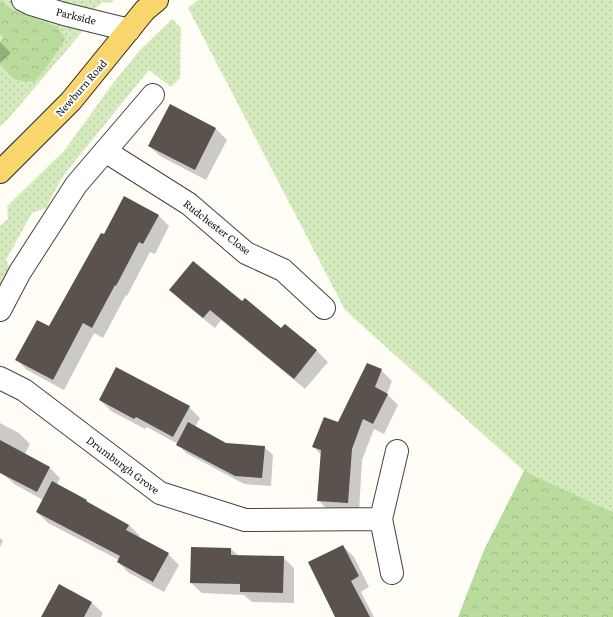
<svg xmlns="http://www.w3.org/2000/svg" width="613" height="617" viewBox="0 0 613 617" font-family="Literata,serif">
<defs>
<pattern id="grass-dots" width="8" height="8" patternUnits="userSpaceOnUse"><rect width="8" height="8" fill="#d5ebbd"/><path d="M2 2h.1M6 6h.1" fill="none" stroke="#b6c8a1" stroke-width="1.8" stroke-linecap="round"/></pattern>
<pattern id="forest-crowns" width="20" height="18" patternUnits="userSpaceOnUse"><rect width="20" height="18" fill="#b9dc9c"/><path d="M2 6a3 3 0 1 1 6 0M12 15a3 3 0 1 1 6 0" fill="none" stroke="#9ebc85"/></pattern>
</defs>
<rect width="100%" height="100%" fill="#fffdf5"/>
<path fill="url(#grass-dots)" d="M 0,0 L 12,0 L 16,3 L 88,25 L 9,118 L 0,127 Z
M 30,0 L 114,0 L 111,3 L 103,2 L 88,14 Z
M 198,0 L 613,0 L 613,512 L 524,471 L 345,310 L 188,8 Z
M 172,19 L 181,28 L 180,78 L 171,87 L 149,70 L 70,167 L 60,181 L 46,208 L 32,213 L 6,260 L 12,271 L 3,286 L 0,286 L 0,226 L 8,219 L 7,206 L 64,151 L 111,86 L 139,51 Z"/>
<path fill="url(#forest-crowns)" d="M 0,1 L 15,11 L 58,27 L 65,39 L 51,61 L 35,81 C 15,82 13,80 0,64 L 0,43 L 3,38 L 0,33 Z
M 524,471 L 613,512 L 613,617 L 458,617 L 484,550 Z"/>
<path fill="#0003" d="M 0,42 L 11,53 L 0,63 Z
M 170,105 L 216,129 L 227,140 L 206,180 L 160,156 L 149,146 Z
M 159,216 L 169,226 L 155,254 L 150,252 L 127,296 L 126,295 L 103,338 L 94,333 L 64,390 L 27,370 L 17,360 L 49,328 L 104,236 Z
M 171,290 L 281,329 L 285,325 L 317,351 L 328,362 L 305,389 L 221,320 L 215,328 L 181,301 Z
M 381,370 L 392,381 L 387,394 L 398,405 L 384,434 L 374,429 L 362,460 L 359,513 L 329,511 L 318,500 L 321,455 L 314,447 L 339,423 Z
M 100,400 L 189,407 L 200,418 L 195,427 L 226,444 L 264,447 L 273,455 L 271,486 L 244,484 L 186,453 L 178,444 L 147,427 L 145,429 L 111,411 Z
M 0,423 L 19,433 L 30,444 L 25,454 L 49,467 L 60,478 L 57,485 L 86,500 L 91,505 L 129,525 L 140,536 L 138,538 L 168,554 L 179,565 L 164,592 L 129,573 L 118,562 L 119,560 L 48,523 L 37,512 L 43,500 L 14,484 L 0,471 Z
M 0,538 L 3,541 L 0,547 Z
M 343,546 L 354,557 L 369,587 L 361,592 L 374,617 L 337,617 Z
M 231,549 L 239,556 L 283,557 L 294,568 L 294,603 L 252,602 L 244,595 L 202,593 L 191,583 Z
M 59,585 L 92,603 L 103,613 L 101,617 L 42,617 Z"/>
<path fill="#5a524d" d="M 170,104 L 216,128 L 195,170 L 148,146 Z
M 124,196 L 159,215 L 143,244 L 139,242 L 116,286 L 115,285 L 92,328 L 83,323 L 53,380 L 15,360 L 37,320 L 49,326 L 101,233 L 104,234 Z
M 193,261 L 242,301 L 245,298 L 281,328 L 285,324 L 317,350 L 294,379 L 210,310 L 203,318 L 169,290 Z
M 367,363 L 382,369 L 375,387 L 388,394 L 373,424 L 363,419 L 352,449 L 348,503 L 317,501 L 321,450 L 312,447 L 324,417 L 338,422 Z
M 116,367 L 190,406 L 173,437 L 136,417 L 134,419 L 99,400 Z
M 188,422 L 226,443 L 265,446 L 262,478 L 235,476 L 176,445 Z
M 0,440 L 50,467 L 37,492 L 0,473 Z
M 52,481 L 87,500 L 86,501 L 129,525 L 126,530 L 169,553 L 153,582 L 117,562 L 120,556 L 36,512 Z
M 343,545 L 359,576 L 351,581 L 370,617 L 335,617 L 308,562 Z
M 191,547 L 231,548 L 231,555 L 284,556 L 283,593 L 240,592 L 240,584 L 190,583 Z
M 59,584 L 92,602 L 84,617 L 41,617 Z"/>
<g fill="none" stroke-linecap="round" stroke-linejoin="round">
<defs>
<path id="minor" d="M 23,0 L 31,4 L 64,14 L 129,30
M 105,151 L 189,204 L 246,253 L 283,270 L 324,308
M 0,310 L 20,272 L 76,185 L 153,95
M 0,378 L 24,390 L 160,493 L 245,520 L 381,519
M 392,573 L 381,519 L 397,451"/>
<path id="major" d="M 0,172 L 71,101 L 145,10 L 157,0"/>
</defs>
<use href="#minor" stroke="#444" stroke-width="24"/>
<use href="#major" stroke="#222" stroke-width="24"/>
<use href="#minor" stroke="#fff" stroke-width="22"/>
<use href="#major" stroke="#f9d66b" stroke-width="22"/>
</g>
<g text-anchor="middle" stroke-width="4" stroke-linejoin="round" paint-order="stroke">
<g font-size="10" fill="#111" stroke="#fff">
<text transform="translate(76 16) rotate(14)" y="4">Parkside</text>
<text transform="translate(81 88) rotate(-49)" y="4">Newburn Road</text>
<text transform="translate(217 227) rotate(38)" y="4">Rudchester Close</text>
<text transform="translate(123 465) rotate(37)" y="4">Drumburgh Grove</text>
</g>
</g>
</svg>
